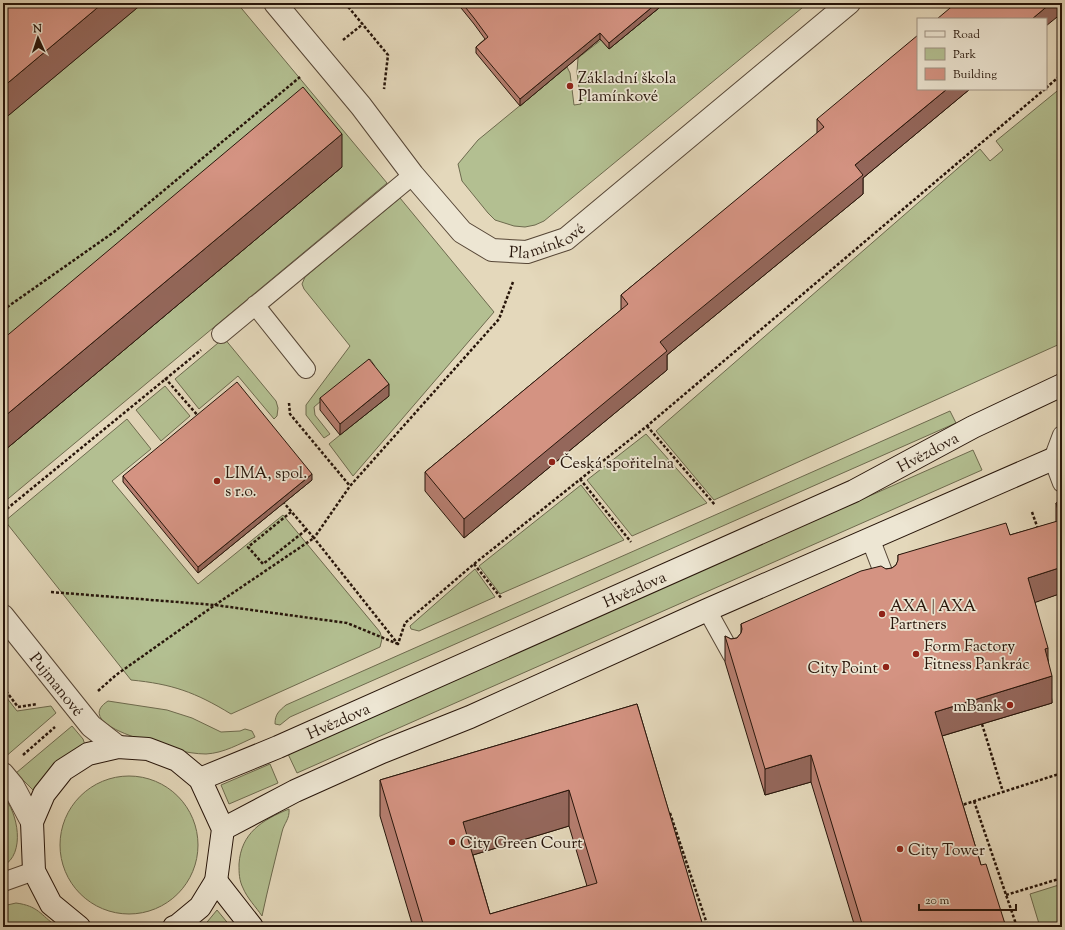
<svg xmlns="http://www.w3.org/2000/svg" width="1065" height="930" viewBox="0 0 1065 930" font-family="'Sorts Mill Goudy',serif">
<rect width="100%" height="100%" fill="#e4d8bb"/>
<filter id="stains"><feTurbulence type="fractalNoise" baseFrequency=".005" numOctaves="4"/><feColorMatrix values="0 0 0 0 .2 0 0 0 0 .09 0 0 0 0 .02 0 0 0 .5 -.17"/></filter>
<radialGradient id="worn" r=".72"><stop offset=".6" stop-color="#630" stop-opacity="0"/><stop offset="1" stop-color="#630" stop-opacity=".3"/></radialGradient>
<path fill="#b3bf91" stroke="#6d6a4e" d="M 143,3 L 237,3 L 387,183 L 3,503 L 3,448 L 5,450 L 342,167 L 3,372 L 3,120 Z
M 665,3 L 808,3 L 544,221 L 535,225 L 525,227 L 514,226 L 495,220 L 488,213 L 462,181 L 458,164 L 478,140 L 567,67 L 570,73 L 574,105 L 581,104 L 577,72 L 578,58 L 601,40 L 609,49 Z
M 1062,87 L 1062,343 L 714,500 L 656,431 L 980,149 L 990,161 L 1003,150 L 996,141 Z
M 400,198 L 494,312 L 353,476 L 329,444 L 340,435 L 369,371 L 375,366 L 370,359 L 314,407 L 315,415 L 330,434 L 324,438 L 306,415 L 306,405 L 350,346 L 304,289 L 302,284 L 305,277 Z
M 224,338 L 276,401 L 278,408 L 277,416 L 274,419 L 238,376 L 199,409 L 175,379 Z
M 165,386 L 190,416 L 161,441 L 136,410 Z
M 950,411 L 956,423 L 290,717 L 280,725 L 275,724 C 275,714 279,711 286,705 Z
M 127,419 L 151,449 L 112,481 L 198,584 L 283,515 L 380,632 L 382,639 L 380,647 L 231,714 C 195,692 172,684 131,680 L 5,521 Z
M 646,434 L 707,503 L 632,536 L 587,480 Z
M 973,450 L 982,470 L 297,773 L 288,754 Z
M 581,485 L 624,540 L 500,594 L 479,566 Z
M 475,569 L 495,597 L 419,631 L 411,629 L 410,626 Z
M 3,693 L 17,711 L 51,706 L 56,713 L 4,758 L 3,757 Z
M 108,701 L 167,710 L 192,718 L 221,732 L 240,731 L 245,729 L 252,731 L 255,737 C 239,744 224,753 206,754 C 196,754 186,752 176,750 C 168,749 161,745 153,743 C 140,739 76,722 108,701 Z
M 72,726 L 83,739 L 85,745 L 51,769 L 33,790 L 16,773 Z
M 270,764 L 278,783 L 229,804 L 221,785 Z
M60 845a69 69 0 1 1 138 0a69 69 0 1 1-138 0Z
M 3,796 C 18,812 26,854 3,866 Z
M 289,809 C 290,819 284,823 282,832 C 275,860 268,888 262,916 C 256,907 247,898 243,888 C 239,880 239,873 239,864 C 241,833 262,820 289,809 Z
M 1062,884 L 1062,927 L 1040,927 L 1030,894 Z
M 16,903 C 38,906 40,914 57,927 L 8,927 L 3,912 L 3,906 Z
M 217,910 L 231,927 L 203,927 Z"/>
<g fill="none" stroke-linecap="round" stroke-linejoin="round">
<defs>
<path id="lane" d="M 255,305 L 306,369
M 221,334 L 413,175
M 1062,435 L 1053,459 L 1062,483
M 870,538 L 888,585
M 707,610 L 732,655
M 3,882 L 34,871"/>
<g id="street">
<path id="s1" d="M 275,3 L 361,106 L 413,175 L 462,232 L 492,250 L 527,252 L 566,239 L 849,3"/>
<path id="s2" d="M 3,616 L 91,726 L 118,747"/>
<path d="M 3,774 L 13,786 L 32,822"/>
</g>
<g id="secondary">
<path id="s3" d="M 200,779 L 278,747 L 854,491 L 973,427 L 1062,385"/>
<path d="M 223,829 L 295,791 L 382,752 L 470,717 L 707,610 L 1062,455"/>
<path d="M 216,881 L 252,927"/>
<path d="M 79,927 L 51,904 L 34,871 L 32,822 L 44,794 L 63,770 L 88,754 L 118,747 L 148,749 L 177,760 L 200,779 L 223,829 L 216,881 L 200,907 L 177,926 L 174,927"/>
</g>
</defs>
<use href="#lane" stroke="#564636" stroke-width="20"/>
<use href="#street" stroke="#564636" stroke-width="24"/>
<use href="#secondary" stroke="#27150a" stroke-width="24"/>
<path stroke="#27150a" stroke-width="2.5" stroke-dasharray="3 2" stroke-linecap="butt" d="M 345,3 L 388,55 L 384,89
M 343,40 L 363,24
M 1046,88 L 1062,74
M 513,282 L 499,319 L 350,486 L 314,538 L 398,644 L 405,623 L 474,564 L 647,426 L 1045,89
M 3,310 L 114,232 L 300,77
M 165,378 L 199,417
M 289,403 L 290,414 L 350,486
M 647,426 L 715,505
M 580,479 L 631,542
M 3,512 L 201,350
M 291,512 L 248,547 L 263,564 L 306,530
M 1032,512 L 1038,529
M 474,564 L 502,599
M 51,592 L 215,605 L 347,623 L 398,644
M 1058,593 L 1062,606
M 3,687 L 18,707 L 37,704
M 98,691 L 116,675 L 215,605 L 314,538 L 284,503
M 982,724 L 1003,792
M 23,755 L 55,727
M 974,801 L 1017,927
M 959,806 L 1062,773
M 670,813 L 708,927
M 1006,895 L 1062,878"/>
<use href="#lane" stroke="#ede6d3" stroke-width="18"/>
<use href="#street" stroke="#ede6d3" stroke-width="22"/>
<use href="#secondary" stroke="#ede6d3" stroke-width="22"/>
</g>
<path fill="#b67e70" stroke="#27150a" fill-rule="evenodd" d="M 457,3 L 665,3 L 609,49 L 600,39 L 520,106 L 476,53 L 476,47 L 485,39 L 474,24 Z
M 918,89 L 970,89 L 863,178 L 863,194 L 667,355 L 667,370 L 464,538 L 425,491 L 425,472 L 621,310 L 621,295 L 817,134 L 817,119 Z
M 342,167 L 5,450 L 3,448 L 3,339 Z
M 389,396 L 340,435 L 320,410 L 320,398 Z
M 123,476 L 312,480 L 198,573 L 123,482 Z
M 1062,501 L 1062,593 L 1035,602 L 1048,660 L 1052,703 L 942,736 L 981,865 L 1006,927 L 855,927 L 811,782 L 765,795 L 725,662 L 725,636 L 731,639 L 737,638 L 741,633 L 741,624 L 886,569 L 892,568 L 896,565 L 898,561 L 898,555 L 1010,535 L 1056,522 L 1056,503 Z
M 637,704 L 703,927 L 413,927 L 380,816 L 380,780 ZM 569,826 L 587,886 L 490,914 L 473,855 Z"/>
<path fill="#94675b" stroke="#27150a" d="M 103,3 L 143,3 L 3,120 L 3,87 Z
M 657,3 L 665,3 L 609,49 L 609,43 Z
M 1051,3 L 1062,3 L 1062,13 L 1046,26 L 1046,19 L 1032,19 Z
M 600,33 L 600,39 L 520,106 L 520,99 Z
M 947,89 L 970,89 L 863,178 L 863,194 L 667,355 L 667,370 L 464,538 L 464,519 L 855,165 Z
M 342,134 L 342,167 L 5,450 L 5,416 Z
M 389,384 L 389,396 L 340,435 L 340,424 Z
M 312,474 L 312,480 L 198,573 L 198,567 Z
M 1062,567 L 1062,593 L 1028,605 L 1028,578 Z
M 1048,648 L 1048,675 L 1045,649 Z
M 1052,676 L 1052,703 L 935,738 L 935,712 Z
M 811,755 L 811,782 L 765,795 L 765,769 Z
M 569,790 L 569,826 L 463,858 L 463,822 Z"/>
<path fill="#d49382" stroke="#27150a" fill-rule="evenodd" d="M 9,3 L 103,3 L 3,87 L 3,8 Z
M 462,3 L 657,3 L 609,43 L 600,33 L 520,99 L 476,47 L 488,37 L 474,18 Z
M 956,3 L 1051,3 L 1032,19 L 937,19 Z
M 918,35 L 918,89 L 947,89 L 855,165 L 863,175 L 660,342 L 667,351 L 464,519 L 425,472 L 628,304 L 621,295 L 824,127 L 817,119 Z
M 303,87 L 342,134 L 5,416 L 3,414 L 3,339 Z
M 369,359 L 389,384 L 340,424 L 320,398 Z
M 237,382 L 312,474 L 198,567 L 123,476 Z
M 1062,501 L 1062,567 L 1028,578 L 1048,648 L 1045,649 L 1052,676 L 935,712 L 981,865 L 986,864 L 1006,927 L 863,927 L 811,755 L 765,769 L 725,636 L 731,639 L 737,638 L 741,633 L 742,629 L 741,624 L 861,571 L 881,566 L 886,569 L 892,568 L 896,565 L 898,560 L 898,555 L 1006,523 L 1010,535 L 1061,520 L 1056,503 Z
M 637,704 L 703,926 L 699,927 L 424,927 L 380,780 ZM 569,790 L 597,883 L 490,914 L 463,822 Z"/>
<g fill="#8f2418" stroke="#ede6d3" stroke-width="1.5">
<circle cx="570" cy="86" r="4"/>
<circle cx="552" cy="462" r="4"/>
<circle cx="217" cy="481" r="4"/>
<circle cx="882" cy="614" r="4"/>
<circle cx="916" cy="654" r="4"/>
<circle cx="886" cy="667" r="4"/>
<circle cx="1010" cy="705" r="4"/>
<circle cx="452" cy="842" r="4"/>
<circle cx="900" cy="849" r="4"/>
</g>
<g text-anchor="middle" stroke-width="3.5" stroke-linejoin="round" paint-order="stroke">
<g font-size="16" fill="#27150a" stroke="#ede6d3" text-anchor="start">
<text x="578" y="83">Základní škola<tspan x="578" dy="18">Plamínkové</tspan></text>
<text x="560" y="468">Česká spořitelna</text>
<text x="225" y="478">LIMA, spol.<tspan x="225" dy="18">s r.o.</tspan></text>
<text x="890" y="611">AXA | AXA<tspan x="890" dy="18">Partners</tspan></text>
<text x="924" y="651">Form Factory<tspan x="924" dy="18">Fitness Pankrác</tspan></text>
<text x="878" y="673" text-anchor="end">City Point</text>
<text x="1002" y="711" text-anchor="end">mBank</text>
<text x="460" y="848">City Green Court</text>
<text x="908" y="855">City Tower</text>
</g>
<g font-size="16" fill="#27150a" stroke="#ede6d3">
<text dy="6" stroke="none"><textPath href="#s1" startOffset="388">Plamínkové</textPath></text>
<text dy="6" stroke="none"><textPath href="#s3" startOffset="798">Hvězdova</textPath></text>
<text dy="6" stroke="none"><textPath href="#s3" startOffset="474">Hvězdova</textPath></text>
<text dy="6" stroke="none"><textPath href="#s2" startOffset="87">Pujmanové</textPath></text>
<text dy="6" stroke="none"><textPath href="#s3" startOffset="150">Hvězdova</textPath></text>
</g>
</g>
<rect width="1065" height="930" fill="none" stroke="#e4d8bb" stroke-width="16"/>
<rect x="4" y="4" width="1057" height="922" fill="none" stroke="#27150a" stroke-width="2"/>
<rect x="8" y="8" width="1049" height="914" fill="none" stroke="#27150a"/>
<rect x="917" y="18" width="130" height="72" fill="#ede6d3" stroke="#9e9283"/>
<rect x="925" y="31" width="20" height="6" fill="#ede6d3" stroke="#9e9283"/>
<text x="953" y="38" font-size="12" fill="#27150a">Road</text>
<rect x="925" y="48" width="20" height="12" fill="#b3bf91" stroke="#9e9283"/>
<text x="953" y="58" font-size="12" fill="#27150a">Park</text>
<rect x="925" y="68" width="20" height="12" fill="#d49382" stroke="#9e9283"/>
<text x="953" y="78" font-size="12" fill="#27150a">Building</text>
<g transform="translate(38 38) rotate(357)" stroke="#ede6d3" stroke-width="3" paint-order="stroke">
<path d="M0-3L7 15L0 10L-7 15Z" fill="#27150a"/>
<text y="-6" font-size="11" font-weight="bold" text-anchor="middle" fill="#27150a">N</text>
</g>
<path d="M919 904v6h97v-6" fill="none" stroke="#27150a" stroke-width="2"/>
<text x="925" y="904" font-size="12" fill="#27150a" stroke="#ede6d3" stroke-width="3" paint-order="stroke">20 m</text>
<rect width="100%" height="100%" filter="url(#stains)"/>
<rect width="100%" height="100%" fill="url(#worn)"/>
</svg>
